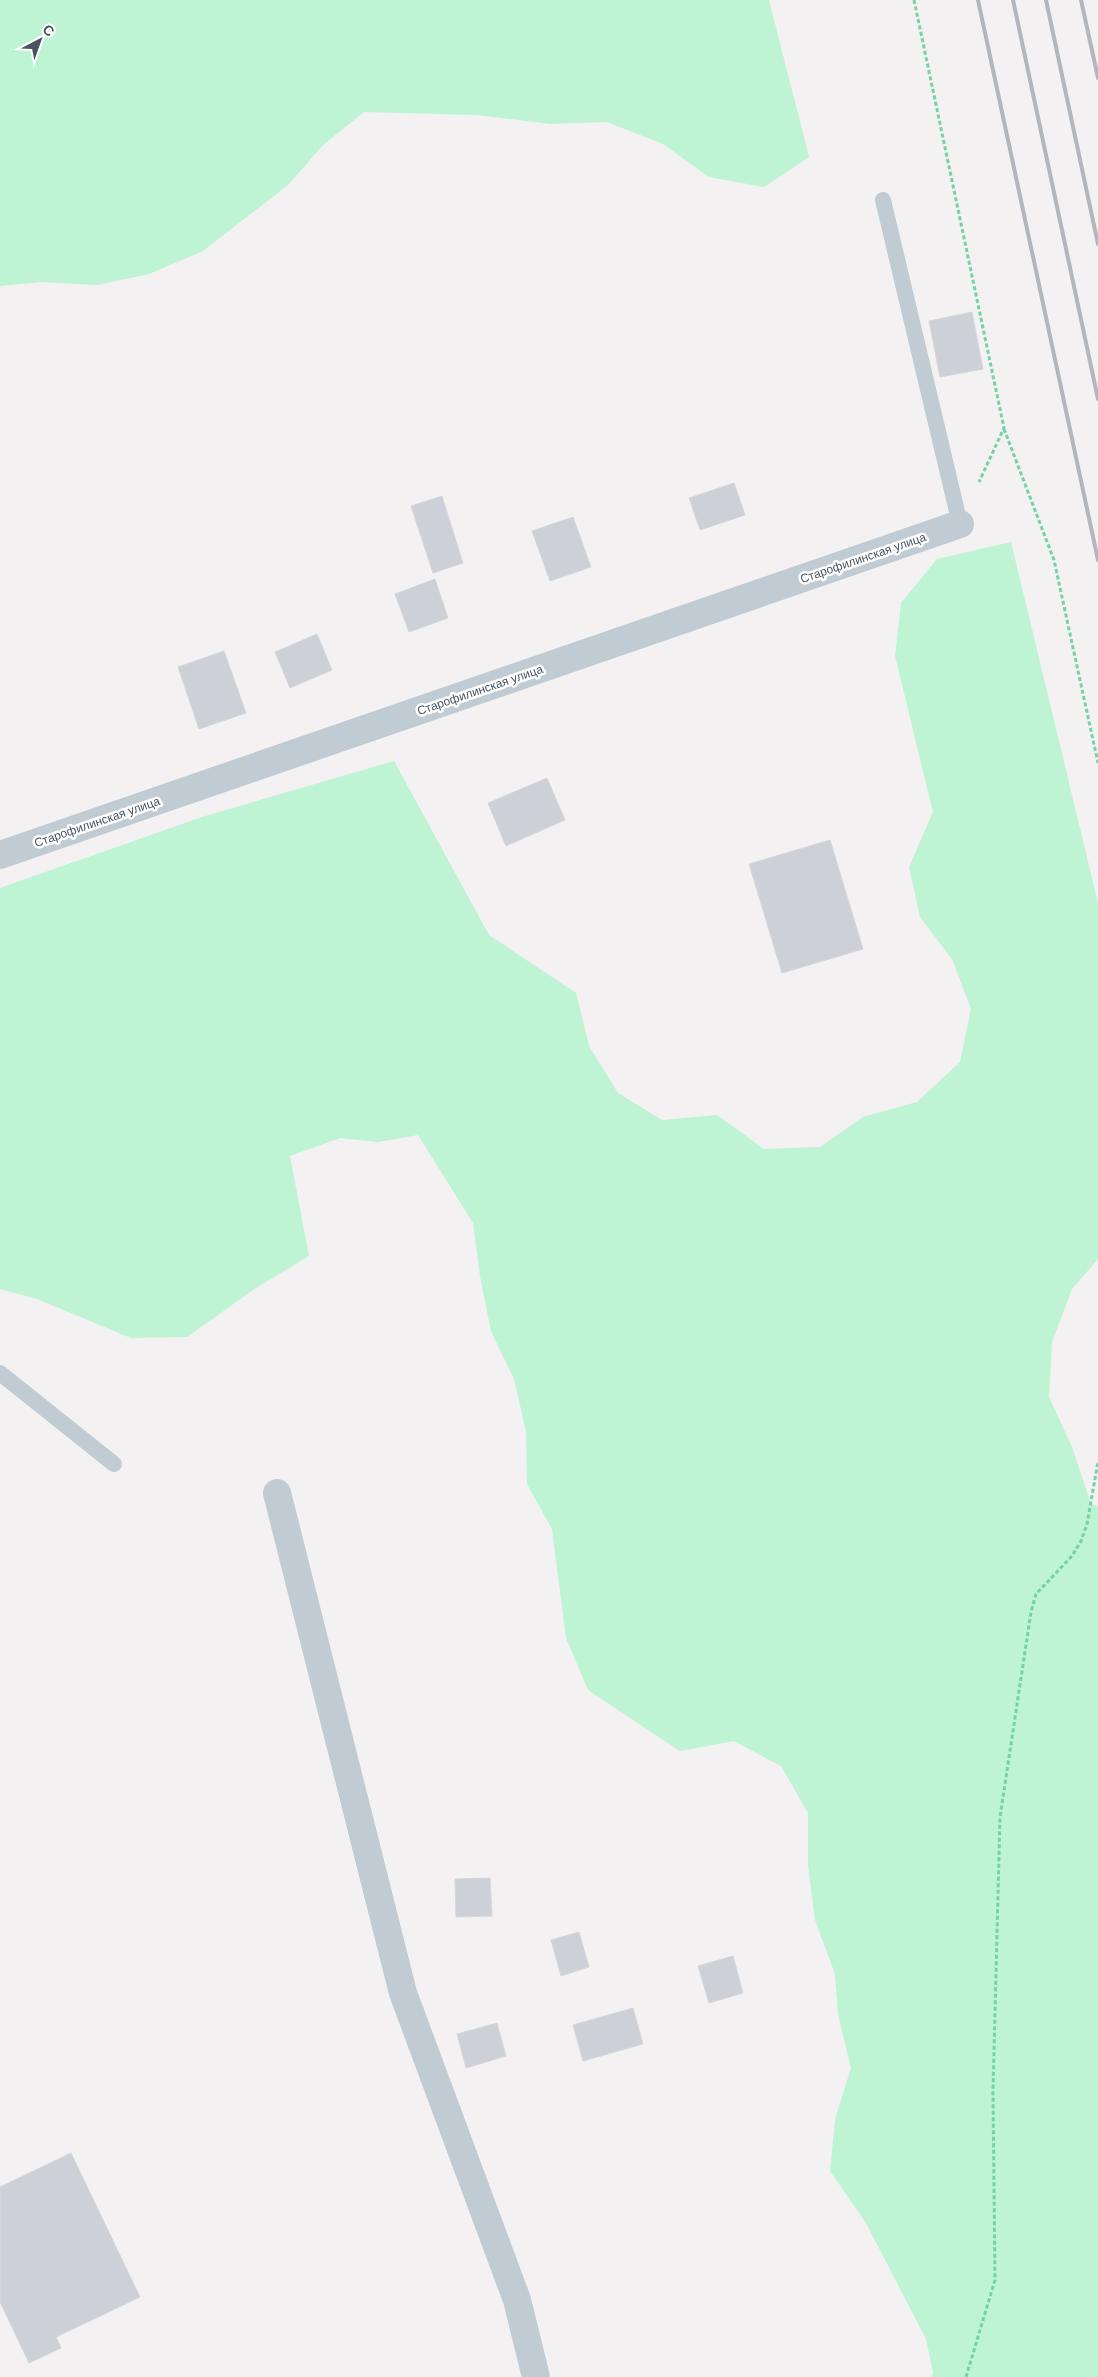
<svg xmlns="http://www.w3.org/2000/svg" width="1098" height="2377" viewBox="0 0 1098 2377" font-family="Helvetica,sans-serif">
<rect width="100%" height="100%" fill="#f3f1f1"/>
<path fill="#bef3d3" d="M 0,0 L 769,0 L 809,157 L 764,187 L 709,177 L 663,144 L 607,122 L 550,124 L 477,115 L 364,112 L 323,145 L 288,185 L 203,251 L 149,274 L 97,285 L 42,282 L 0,286 Z
M 1011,542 L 1098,903 L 1098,1259 L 1072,1289 L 1052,1342 L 1049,1397 L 1072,1447 L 1091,1504 L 1098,1506 L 1098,2377 L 932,2377 L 933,2372 L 926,2339 L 866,2223 L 830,2171 L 835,2119 L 851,2068 L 838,2014 L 835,1974 L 815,1920 L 808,1865 L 808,1813 L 781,1766 L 734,1741 L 680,1751 L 588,1690 L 566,1638 L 552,1529 L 527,1484 L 526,1431 L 514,1379 L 491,1331 L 480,1276 L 473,1223 L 418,1135 L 378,1142 L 340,1138 L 290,1156 L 309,1256 L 256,1288 L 187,1337 L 131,1338 L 37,1299 L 0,1289 L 0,888 L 202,817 L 394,761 L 489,935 L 576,993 L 589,1046 L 618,1093 L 662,1120 L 717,1115 L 764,1149 L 820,1147 L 863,1117 L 917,1102 L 960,1062 L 971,1009 L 952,959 L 920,917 L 909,867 L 933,812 L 895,656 L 901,603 L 937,559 Z"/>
<path fill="#cdd0d6" stroke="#d5d7dd" d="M 972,312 L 983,369 L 940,377 L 929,321 Z
M 734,483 L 745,515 L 700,530 L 689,498 Z
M 442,496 L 463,563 L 433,573 L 411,506 Z
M 573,517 L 591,567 L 550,581 L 532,531 Z
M 435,579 L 448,618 L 409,632 L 395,594 Z
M 317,634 L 332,670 L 290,688 L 275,652 Z
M 224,651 L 246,713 L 199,729 L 178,667 Z
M 547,778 L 565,820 L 506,846 L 488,803 Z
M 830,840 L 863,949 L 782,973 L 749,864 Z
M 490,1878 L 492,1916 L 456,1917 L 455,1879 Z
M 579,1932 L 589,1967 L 561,1976 L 551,1940 Z
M 733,1956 L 743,1993 L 709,2003 L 698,1966 Z
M 633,2008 L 643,2044 L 583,2061 L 573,2025 Z
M 497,2023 L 506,2056 L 466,2068 L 457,2034 Z
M 71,2153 L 140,2297 L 56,2337 L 61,2348 L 29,2363 L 0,2302 L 0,2187 Z"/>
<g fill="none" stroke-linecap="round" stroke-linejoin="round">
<path stroke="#73d3a6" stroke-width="3" stroke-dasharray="4 2.5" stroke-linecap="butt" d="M 914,0 L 1004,428 L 979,482
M 1004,429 L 1054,560 L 1098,763
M 966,2377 L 995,2280 L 993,2091 L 1000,1817 L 1031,1612 L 1036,1594 L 1072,1556 L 1081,1541 L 1087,1524 L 1098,1462"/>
<path stroke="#c1cbd3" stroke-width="16" d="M 883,200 L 960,524
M 0,1373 L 114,1464"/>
<path stroke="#c1cbd3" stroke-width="28" d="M 0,855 L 960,524
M 277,1493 L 403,1993 L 517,2300 L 536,2377"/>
<path stroke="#b3b6bc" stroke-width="4" d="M 978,0 L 1098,560
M 1013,0 L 1098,399
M 1046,0 L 1098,244
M 1081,0 L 1098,78"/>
</g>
<g text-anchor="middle" stroke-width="5" stroke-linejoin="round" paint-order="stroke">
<g font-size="12" fill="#475460" stroke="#fff">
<text transform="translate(863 558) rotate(-19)" y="4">Старофилинская улица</text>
<text transform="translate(480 690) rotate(-19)" y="4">Старофилинская улица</text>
<text transform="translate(97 822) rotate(-19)" y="4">Старофилинская улица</text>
</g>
</g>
<g transform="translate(40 40) rotate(41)" stroke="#ffffff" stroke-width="4" paint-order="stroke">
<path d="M0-4L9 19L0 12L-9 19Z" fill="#475460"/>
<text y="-8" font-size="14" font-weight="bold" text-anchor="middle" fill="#475460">С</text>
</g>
</svg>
